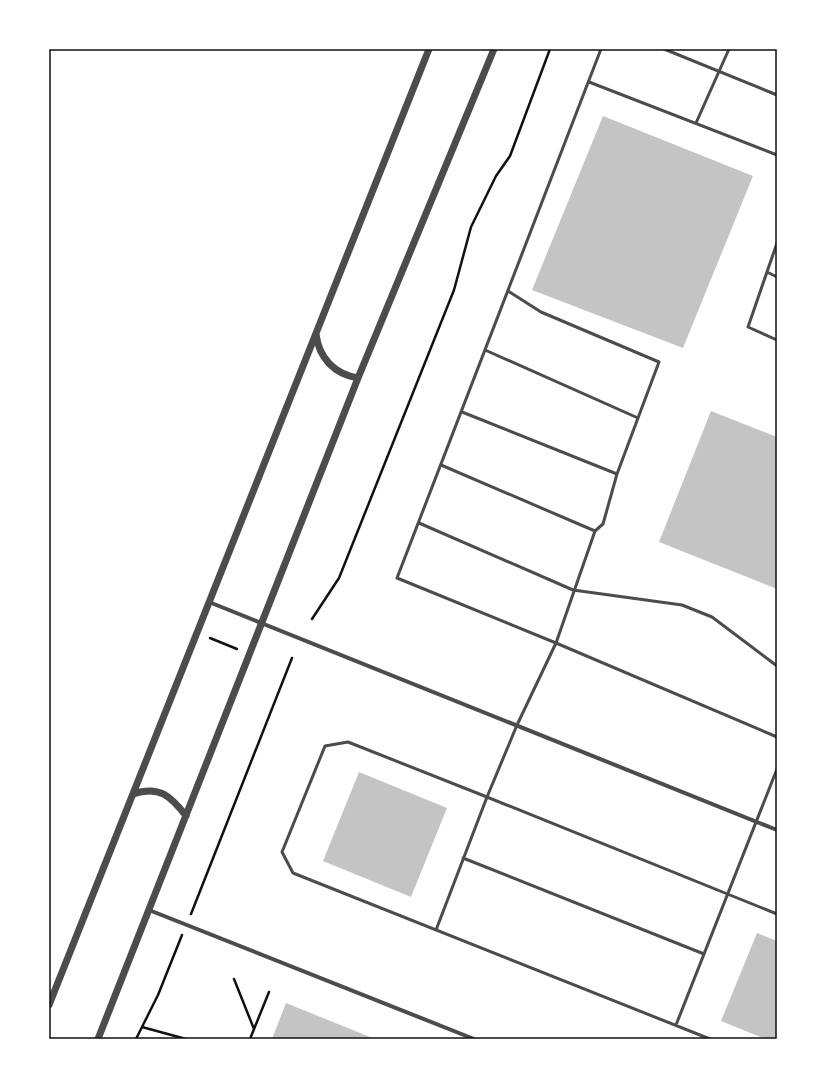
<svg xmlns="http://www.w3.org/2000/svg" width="826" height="1088" viewBox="0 0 826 1088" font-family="Quicksand,sans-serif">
<rect width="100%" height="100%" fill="#fff"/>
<path fill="#c4c4c4" d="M 603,116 L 753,176 L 683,348 L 532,290 Z
M 711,411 L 777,437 L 777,589 L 659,542 Z
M 359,772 L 447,808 L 411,897 L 323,861 Z
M 757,933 L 777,941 L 777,1039 L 765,1039 L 721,1021 Z
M 286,1003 L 375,1039 L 272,1039 Z"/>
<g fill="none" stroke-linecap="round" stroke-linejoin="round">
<path stroke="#111" stroke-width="2.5" d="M 312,619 L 339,578 L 454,290 L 471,227 L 496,176 L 510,156 L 550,49
M 210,638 L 237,649
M 191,914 L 292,658
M 234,979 L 254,1029
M 142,1027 L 186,1039
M 136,1039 L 158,995 L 182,935
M 250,1039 L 269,992"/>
<path stroke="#4c4c4c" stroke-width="3" d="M 601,49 L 397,578 L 556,643 L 777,737
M 664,49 L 777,95
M 589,82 L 777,155
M 696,123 L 729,49
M 777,243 L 748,327 L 777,340
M 767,272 L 777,277
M 508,291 L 541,312 L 659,362 L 617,474 L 603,524 L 595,531 L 556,643 L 517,725 L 487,797 L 348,742 L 325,746 L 282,852 L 293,873 L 710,1039
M 485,350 L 638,418
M 462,412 L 617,474
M 441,465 L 595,531
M 419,523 L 573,590 L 682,605 L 712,617 L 777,666
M 463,858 L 704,954
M 436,930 L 487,797 L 777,914
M 676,1025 L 777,769"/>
<path stroke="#4c4c4c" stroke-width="4" d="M 209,602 L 777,830
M 149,910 L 474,1039"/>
<path stroke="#4c4c4c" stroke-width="7" d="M 316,334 C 319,358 334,374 358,378
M 133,794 C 159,785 171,796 186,816
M 49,1005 L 429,49
M 98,1039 L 358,378 L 494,49"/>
</g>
<rect width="826" height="1088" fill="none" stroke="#ffffff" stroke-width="100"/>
<rect x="50" y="50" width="726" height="988" fill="none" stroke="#111" stroke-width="1.5"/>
</svg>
